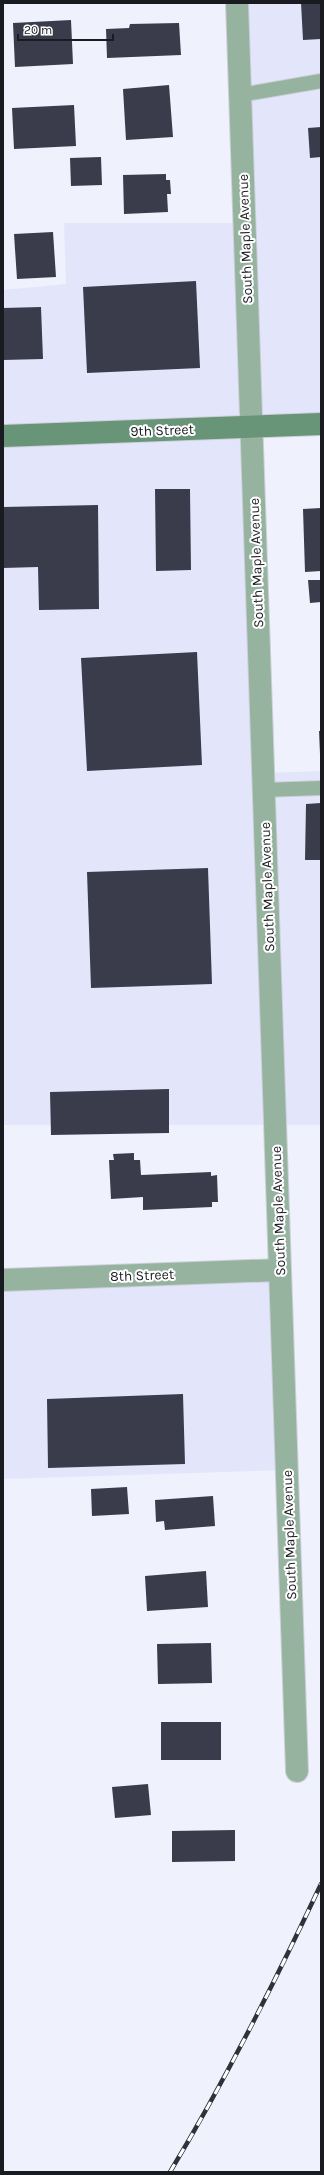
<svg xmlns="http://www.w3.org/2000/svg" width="324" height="2175" viewBox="0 0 324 2175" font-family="Karla,sans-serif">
<rect width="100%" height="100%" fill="#eff1fc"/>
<path fill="#e3e6fb" d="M 237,3 L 321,3 L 321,424 L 252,426 L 264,773 L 321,771 L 321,1125 L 3,1125 L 3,290 L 66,284 L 64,223 L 245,223 Z
M 280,1270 L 287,1470 L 3,1479 L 3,1280 Z"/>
<path fill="#3a3c4b" d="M 301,3 L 321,3 L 321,39 L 303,40 Z
M 71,20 L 73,64 L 15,67 L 13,23 Z
M 179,23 L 181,55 L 107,58 L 106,29 L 129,28 L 130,24 Z
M 169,85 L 173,137 L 126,140 L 123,89 Z
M 74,105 L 76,146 L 14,149 L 12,108 Z
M 321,127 L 321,157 L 310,158 L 308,128 Z
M 101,157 L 102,185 L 71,186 L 70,158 Z
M 166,174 L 166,180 L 170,180 L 171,194 L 167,194 L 168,212 L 124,214 L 123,175 Z
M 53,232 L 56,277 L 17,279 L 14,234 Z
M 196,281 L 200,368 L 87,373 L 83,287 Z
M 41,307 L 43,359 L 3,360 L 3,308 Z
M 155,489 L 190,489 L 191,570 L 156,571 Z
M 98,505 L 99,609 L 39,610 L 38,567 L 3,568 L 3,507 Z
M 321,508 L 321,571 L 305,572 L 303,509 Z
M 308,580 L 321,580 L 321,602 L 310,603 Z
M 197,652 L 202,765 L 87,771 L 81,658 Z
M 319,731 L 321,731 L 321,754 L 320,754 Z
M 321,803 L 321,860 L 305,860 L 306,804 Z
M 208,868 L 212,984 L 91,988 L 87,872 Z
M 169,1089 L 169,1133 L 51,1135 L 50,1092 Z
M 134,1153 L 134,1160 L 140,1160 L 141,1175 L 211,1172 L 211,1176 L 217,1175 L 218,1202 L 212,1202 L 212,1207 L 143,1210 L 143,1197 L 111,1199 L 109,1160 L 114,1160 L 113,1154 Z
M 183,1394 L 185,1464 L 48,1468 L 47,1399 Z
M 127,1487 L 129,1514 L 92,1516 L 91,1489 Z
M 213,1496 L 215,1526 L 165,1530 L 164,1521 L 156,1522 L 155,1500 Z
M 206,1571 L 208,1607 L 147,1611 L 145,1576 Z
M 211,1643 L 212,1683 L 158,1684 L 157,1644 Z
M 161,1722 L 221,1722 L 221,1760 L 161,1760 Z
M 148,1784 L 151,1815 L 115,1818 L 112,1787 Z
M 235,1830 L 235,1861 L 172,1862 L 172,1831 Z"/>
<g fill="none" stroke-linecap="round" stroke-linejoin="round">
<defs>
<path id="lane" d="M 240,95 L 321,81
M 264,790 L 321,788"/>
<path id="street" d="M 237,3 L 297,1771
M 3,1280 L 280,1270"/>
<path id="secondary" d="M 3,436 L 321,424"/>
</defs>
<use href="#lane" stroke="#cdcfd9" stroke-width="16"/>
<use href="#street" stroke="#cdcfd9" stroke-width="24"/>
<use href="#secondary" stroke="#cdcfd9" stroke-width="24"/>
<use href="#lane" stroke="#96b39f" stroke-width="14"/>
<use href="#street" stroke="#96b39f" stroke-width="22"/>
<use href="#secondary" stroke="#689477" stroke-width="22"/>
<defs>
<path id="rail" d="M 170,2172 C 226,2079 275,1982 321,1884"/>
</defs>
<use href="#rail" stroke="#313239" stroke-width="4.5"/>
<use href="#rail" stroke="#fff" stroke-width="3" stroke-dasharray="9" stroke-linecap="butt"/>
</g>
<g text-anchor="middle" stroke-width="4" stroke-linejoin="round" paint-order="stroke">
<g font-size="14" fill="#1a1b21" stroke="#fff">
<text transform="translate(245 239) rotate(-92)" y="5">South Maple Avenue</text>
<text transform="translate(162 430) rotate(-2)" y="5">9th Street</text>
<text transform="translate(256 563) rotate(-92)" y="5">South Maple Avenue</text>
<text transform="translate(267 887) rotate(-92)" y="5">South Maple Avenue</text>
<text transform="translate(278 1211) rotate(-92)" y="5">South Maple Avenue</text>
<text transform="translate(142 1275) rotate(-2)" y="5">8th Street</text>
<text transform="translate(289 1535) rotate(-92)" y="5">South Maple Avenue</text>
</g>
</g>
<rect width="324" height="2175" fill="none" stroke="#1a1b21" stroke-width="8"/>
<path d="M18 34v6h95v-6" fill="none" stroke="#1a1b21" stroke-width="2"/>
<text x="24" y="34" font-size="12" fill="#1a1b21" stroke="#ffffff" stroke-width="3" paint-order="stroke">20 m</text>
</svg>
